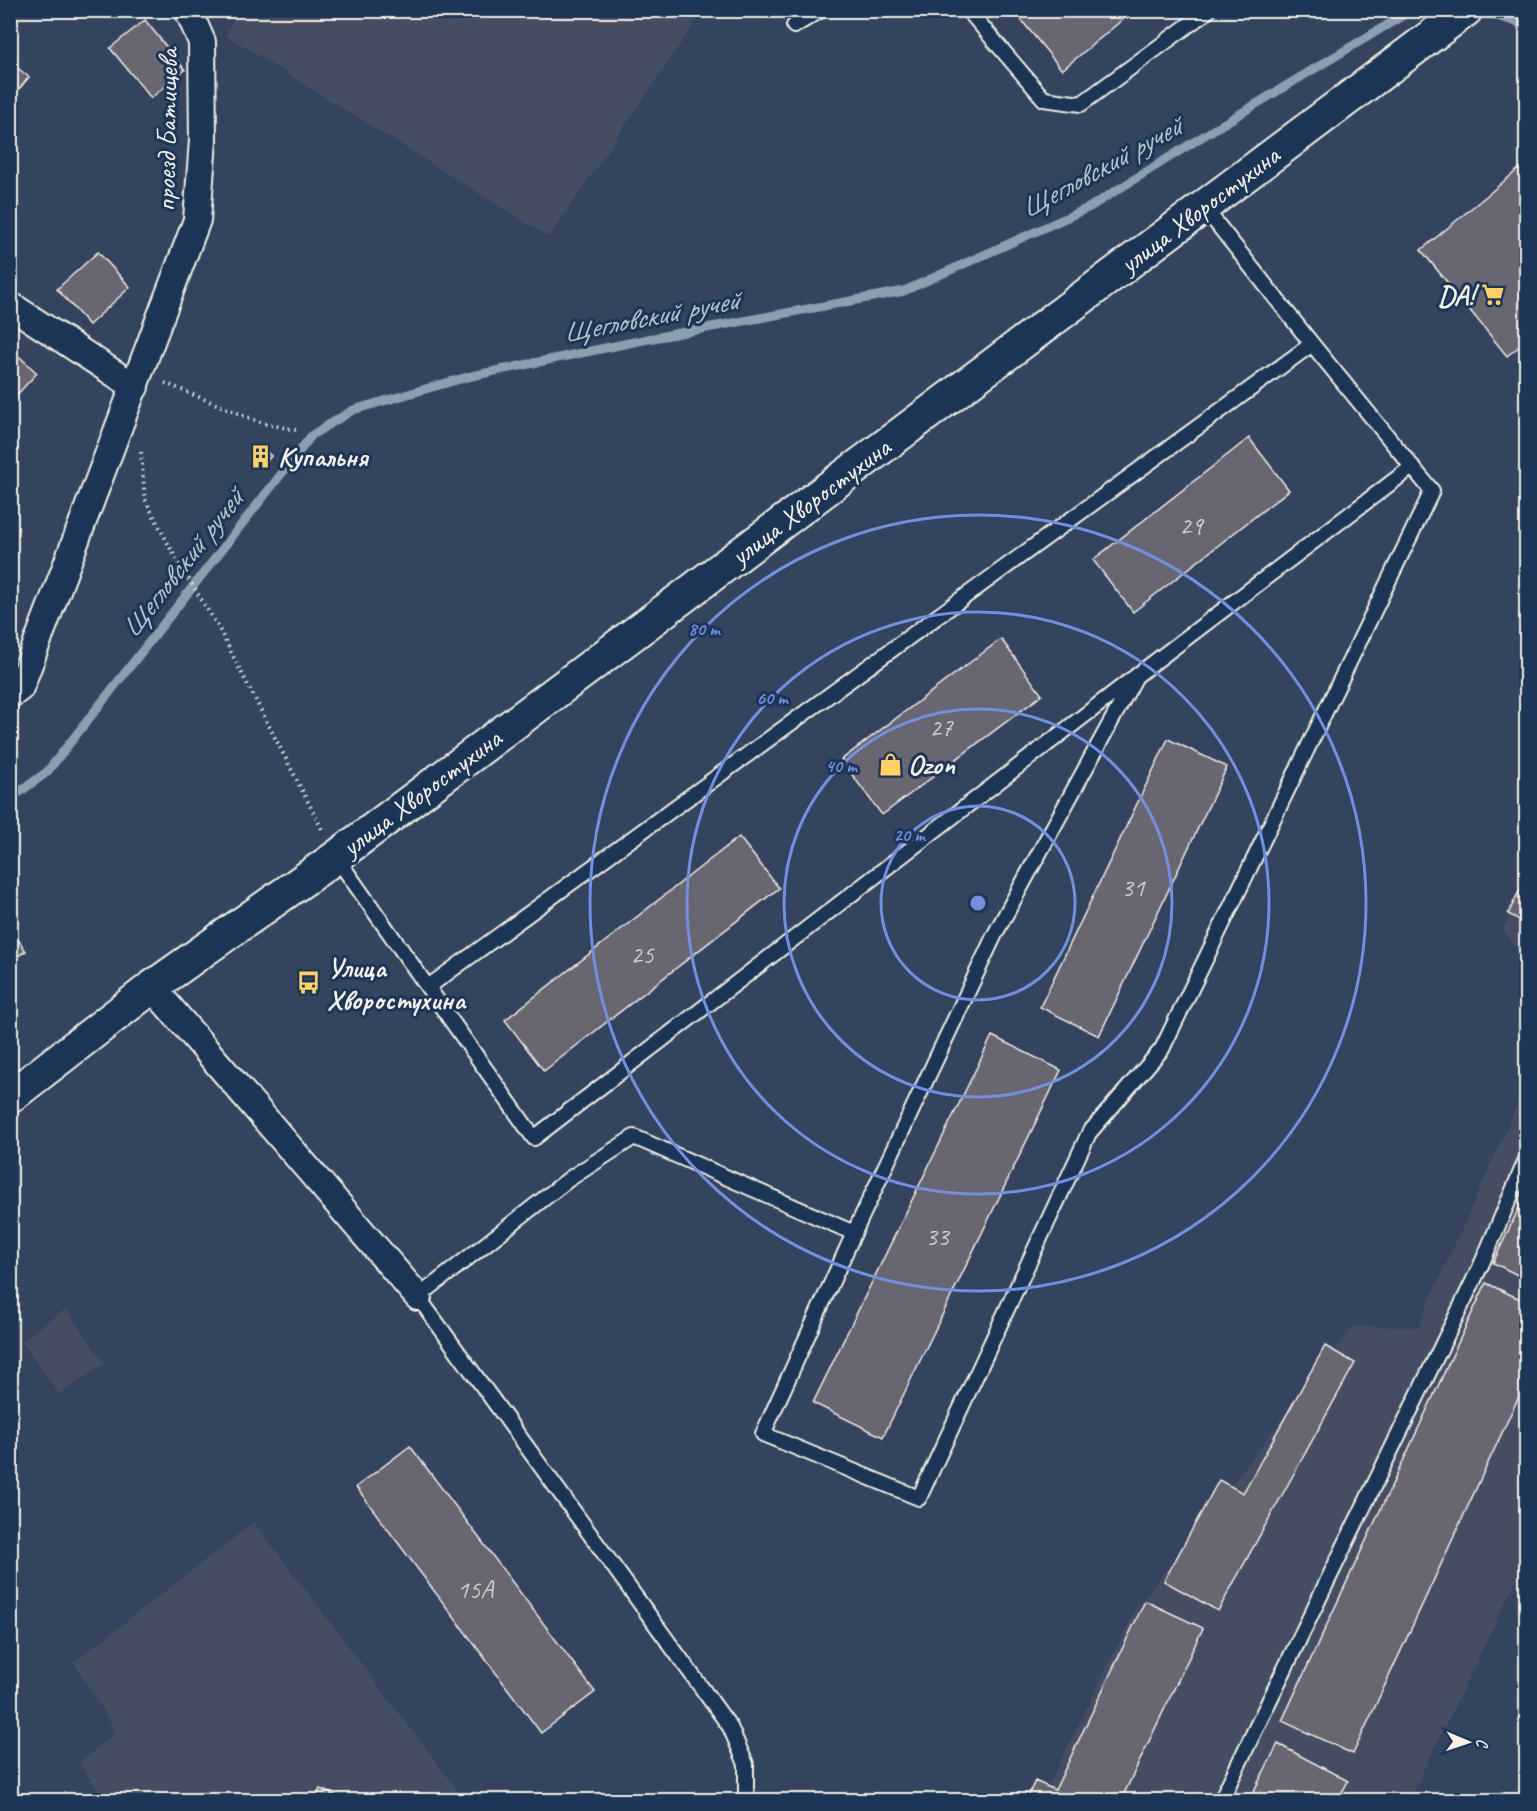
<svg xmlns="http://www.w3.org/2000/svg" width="1537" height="1811" viewBox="0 0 1537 1811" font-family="Caveat,sans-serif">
<rect width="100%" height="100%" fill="#34445f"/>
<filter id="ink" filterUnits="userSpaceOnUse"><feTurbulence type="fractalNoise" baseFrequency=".0167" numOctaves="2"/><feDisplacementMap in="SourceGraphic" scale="12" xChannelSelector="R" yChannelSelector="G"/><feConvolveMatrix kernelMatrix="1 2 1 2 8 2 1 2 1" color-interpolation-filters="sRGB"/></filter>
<g filter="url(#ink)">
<path fill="#444e64" d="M 239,10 L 692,10 L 696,21 L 549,237 L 225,35 Z
M 1526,880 L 1526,961 L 1503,930 Z
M 1526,1085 L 1526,1560 L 1409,1800 L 1041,1800 L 1137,1607 L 1354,1326 L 1418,1327 Z
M 66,1309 L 105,1363 L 60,1395 L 21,1341 Z
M 254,1522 L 465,1800 L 105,1800 L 79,1763 L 116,1732 L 74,1662 Z"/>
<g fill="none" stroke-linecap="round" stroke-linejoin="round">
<path stroke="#8b9fb1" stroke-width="9" d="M 1478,10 L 1526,25
M 10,799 L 47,772 L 312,435 L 353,410 L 467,377 L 648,339 L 904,291 L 1090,207 L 1213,130 L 1412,10"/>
</g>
<path fill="#686671" stroke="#f4f1e8" stroke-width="1.5" d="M 1025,10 L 1134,10 L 1062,70 L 1018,16 Z
M 145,20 L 185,70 L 151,98 L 110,48 Z
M 10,62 L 29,77 L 10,100 Z
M 1526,163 L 1526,341 L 1507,356 L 1421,250 Z
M 98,252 L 130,287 L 89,325 L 57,289 Z
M 10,348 L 37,373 L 13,399 L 10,396 Z
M 1249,438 L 1289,490 L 1133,612 L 1093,560 Z
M 260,446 L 271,456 L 261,467 L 250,457 Z
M 1001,639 L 1042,695 L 882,815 L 841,760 Z
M 1168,739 L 1227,767 L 1099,1036 L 1040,1007 Z
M 739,837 L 779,888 L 544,1071 L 505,1020 Z
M 1526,877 L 1526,923 L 1508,914 Z
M 10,928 L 26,951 L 10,961 Z
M 992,1036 L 1061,1070 L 883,1437 L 813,1403 Z
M 1526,1193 L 1526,1279 L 1493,1263 Z
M 1486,1283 L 1526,1302 L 1526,1381 L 1353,1754 L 1282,1721 Z
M 1325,1346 L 1355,1363 L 1218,1611 L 1164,1581 L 1219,1480 L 1243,1493 Z
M 410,1446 L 595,1692 L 541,1733 L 356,1487 Z
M 1145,1601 L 1203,1628 L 1121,1800 L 1026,1800 L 1035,1781 L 1055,1790 Z
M 1278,1744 L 1348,1781 L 1338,1800 L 1249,1800 Z
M 320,1789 L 345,1800 L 314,1800 Z"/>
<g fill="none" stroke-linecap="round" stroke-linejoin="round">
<defs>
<path id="service" d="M 968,10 L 1044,99 L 1081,104 L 1209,10
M 794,26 L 821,10
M 336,857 L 534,1138 L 1132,679
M 428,987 L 1312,344
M 854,1233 L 763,1434 L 919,1498 L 1089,1133 L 1162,1049 L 1432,491 L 1312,344 L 1203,206
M 746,1800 L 746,1764 L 730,1727 L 418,1297 L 569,1179 L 634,1137 L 854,1233 L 995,934 L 1136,676 L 1412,467
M 1221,1800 L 1482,1263 L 1526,1160"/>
<path id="minor" d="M 10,305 L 135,387
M 10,695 L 20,688 L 197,220 L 203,140 L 202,42 L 188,10
M 152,987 L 418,1297"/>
<path id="tertiary" d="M 10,1097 L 152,987 L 336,857 L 1466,10"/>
</defs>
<use href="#service" stroke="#f4f1e8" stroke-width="18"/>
<use href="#minor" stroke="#f4f1e8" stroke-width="30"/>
<use href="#tertiary" stroke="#f4f1e8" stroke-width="36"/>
<path stroke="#f4f1e8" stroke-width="4" stroke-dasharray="1.5 4.5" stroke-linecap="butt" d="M 165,383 L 262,423 L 296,430
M 141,452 L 145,499 L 174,555 L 217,625 L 322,829"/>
<use href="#service" stroke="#1d3557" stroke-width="14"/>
<use href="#minor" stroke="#1d3557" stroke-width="26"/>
<use href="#tertiary" stroke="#1d3557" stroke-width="32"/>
</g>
</g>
<g fill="none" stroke="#738fde" stroke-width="3">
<circle cx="978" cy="903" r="97"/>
<circle cx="978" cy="903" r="194"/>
<circle cx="978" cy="903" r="291"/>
<circle cx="978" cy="903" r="388"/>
</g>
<defs>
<symbol id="supermarket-bare" viewBox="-9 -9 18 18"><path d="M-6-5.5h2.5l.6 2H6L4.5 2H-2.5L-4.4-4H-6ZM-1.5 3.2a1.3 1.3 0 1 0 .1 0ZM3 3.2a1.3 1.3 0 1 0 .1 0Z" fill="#ffd166" stroke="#1d3557" stroke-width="2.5" paint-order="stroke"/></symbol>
<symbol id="building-bare" viewBox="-9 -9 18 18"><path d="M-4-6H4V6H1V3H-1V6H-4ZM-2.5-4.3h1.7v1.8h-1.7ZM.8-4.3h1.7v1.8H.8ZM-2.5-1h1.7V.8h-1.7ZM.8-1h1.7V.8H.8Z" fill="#ffd166" stroke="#1d3557" stroke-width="2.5" paint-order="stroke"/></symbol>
<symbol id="shop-bare" viewBox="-9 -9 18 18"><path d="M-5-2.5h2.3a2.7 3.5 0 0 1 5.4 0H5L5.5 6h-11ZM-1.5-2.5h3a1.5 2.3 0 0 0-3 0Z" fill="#ffd166" stroke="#1d3557" stroke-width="2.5" paint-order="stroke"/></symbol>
<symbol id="bus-bare" viewBox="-9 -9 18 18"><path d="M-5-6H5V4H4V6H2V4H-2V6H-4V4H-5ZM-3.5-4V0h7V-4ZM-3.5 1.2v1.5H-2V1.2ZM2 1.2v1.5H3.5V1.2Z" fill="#ffd166" stroke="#1d3557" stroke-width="2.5" paint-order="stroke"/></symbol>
</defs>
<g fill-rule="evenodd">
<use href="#supermarket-bare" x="1476" y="278" width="33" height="33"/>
<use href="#building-bare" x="244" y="440" width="33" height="33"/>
<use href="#shop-bare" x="874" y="748" width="33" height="33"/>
<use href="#bus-bare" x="292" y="966" width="33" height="33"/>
</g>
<g text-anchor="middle" stroke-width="6" stroke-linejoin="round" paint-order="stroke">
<g font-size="26" fill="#d1ceca">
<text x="1191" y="534">29</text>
<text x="941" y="736">27</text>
<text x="1133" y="896">31</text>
<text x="642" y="963">25</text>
<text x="937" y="1245">33</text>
<text x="475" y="1598">15А</text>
</g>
<g font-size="28" fill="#f4f1e8" stroke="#1d3557">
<text transform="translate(166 130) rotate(-89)" y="10">проезд Батищева</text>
<text transform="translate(1199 209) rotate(-37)" y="10">улица Хворостухина</text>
<text transform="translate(810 501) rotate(-37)" y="10">улица Хворостухина</text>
<text transform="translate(421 792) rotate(-37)" y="10">улица Хворостухина</text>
</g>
<g font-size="28" font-weight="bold" fill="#f4f1e8" stroke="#1d3557" text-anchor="start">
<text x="1474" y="305" text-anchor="end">DA!</text>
<text x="278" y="466">Купальня</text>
<text x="908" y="774">Ozon</text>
<text x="327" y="977">Улица<tspan x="327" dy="32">Хворостухина</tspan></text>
</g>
<g font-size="30" font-style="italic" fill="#b7c1c8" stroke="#1d3557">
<text transform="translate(1101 167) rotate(-29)" y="10">Щегловский ручей</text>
<text transform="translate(651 316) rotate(-11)" y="10">Щегловский ручей</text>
<text transform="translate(182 563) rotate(-52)" y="10">Щегловский ручей</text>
</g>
</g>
<circle cx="978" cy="903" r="9" fill="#738fde" stroke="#1d3557" stroke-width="3"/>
<g font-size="18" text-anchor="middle" font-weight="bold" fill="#738fde" stroke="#1d3557" stroke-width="6" stroke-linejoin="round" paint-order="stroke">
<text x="704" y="635">80 m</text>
<text x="772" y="704">60 m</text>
<text x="841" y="772">40 m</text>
<text x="909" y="841">20 m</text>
</g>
<rect width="1537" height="1811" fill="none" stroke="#1d3557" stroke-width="36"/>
<rect x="18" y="18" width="1501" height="1775" fill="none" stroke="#f4f1e8" stroke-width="2" filter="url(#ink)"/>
<g transform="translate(1468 1742) rotate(92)" stroke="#1d3557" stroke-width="4.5" paint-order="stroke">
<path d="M0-4.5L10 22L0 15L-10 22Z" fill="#f4f1e8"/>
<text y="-9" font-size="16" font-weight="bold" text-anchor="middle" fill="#f4f1e8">С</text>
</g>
</svg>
